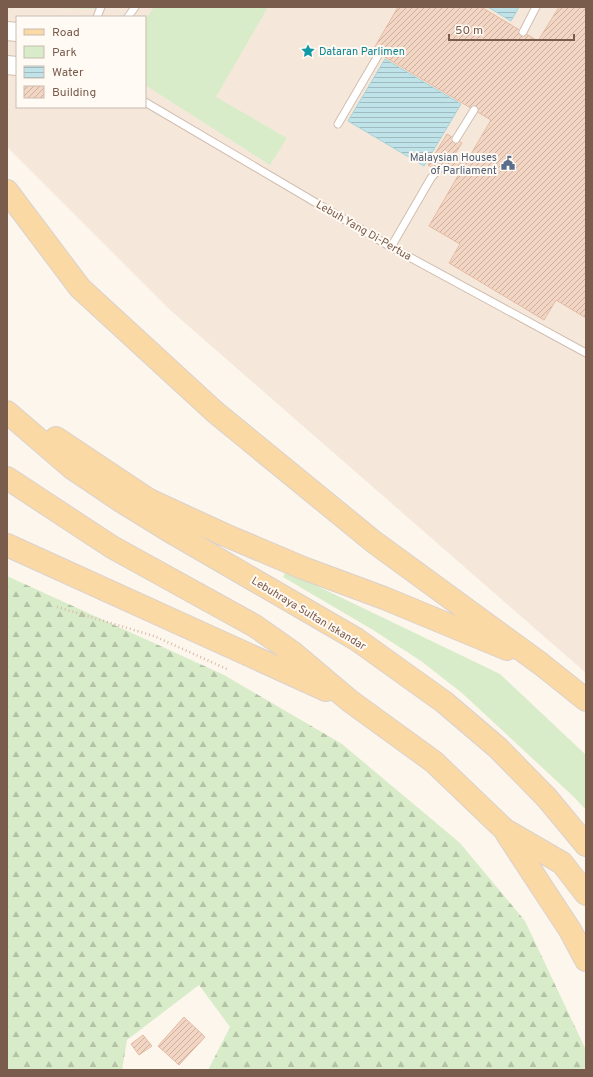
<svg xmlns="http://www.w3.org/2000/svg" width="593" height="1077" viewBox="0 0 593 1077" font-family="Overpass,sans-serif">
<defs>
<pattern id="forest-firs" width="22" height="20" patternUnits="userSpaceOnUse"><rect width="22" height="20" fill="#d8ecc9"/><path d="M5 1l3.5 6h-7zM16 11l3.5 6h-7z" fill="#b4c2a5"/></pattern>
<pattern id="water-rules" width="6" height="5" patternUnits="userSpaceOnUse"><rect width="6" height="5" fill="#bfe3e8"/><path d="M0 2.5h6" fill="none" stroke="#a0bbbe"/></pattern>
<pattern id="building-hatch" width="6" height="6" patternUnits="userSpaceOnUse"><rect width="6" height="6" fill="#f3d5c3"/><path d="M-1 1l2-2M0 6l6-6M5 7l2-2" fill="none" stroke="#cab0a1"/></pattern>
</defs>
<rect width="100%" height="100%" fill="#fdf6ec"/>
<path fill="#f5e8da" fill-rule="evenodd" d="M 7,7 L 586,7 L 586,673 L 169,309 L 7,147 ZM 17,17 L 145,17 L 145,107 L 17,107 Z"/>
<path fill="#d8ecc9" d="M 7,7 L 99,7 L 102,9 Z
M 154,7 L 268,7 L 216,97 L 287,138 L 270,165 L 145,85 L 145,20 Z
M 286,571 L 500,674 L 586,755 L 586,810 L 575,798 L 462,693 L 421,661 L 373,630 L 283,577 Z"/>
<path fill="url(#forest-firs)" d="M 7,576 L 224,675 L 342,744 L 460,843 L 525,921 L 586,1050 L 586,1070 L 208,1070 L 230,1027 L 199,985 L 127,1040 L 122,1070 L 7,1070 Z"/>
<path fill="url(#water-rules)" stroke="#a5d3da" d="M 488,7 L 519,7 L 511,21 Z
M 385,59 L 461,104 L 424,166 L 348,121 Z"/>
<path fill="url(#building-hatch)" stroke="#e6bba3" d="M 398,7 L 481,7 L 538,41 L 559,7 L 586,7 L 586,318 L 556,300 L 544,320 L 449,263 L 460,244 L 429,226 L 459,174 L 447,167 L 444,174 L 428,165 L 447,134 L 462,143 L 455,154 L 467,161 L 491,120 L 373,50 Z
M 184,1017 L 205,1037 L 179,1065 L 158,1046 Z
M 143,1035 L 152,1046 L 139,1055 L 131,1044 Z"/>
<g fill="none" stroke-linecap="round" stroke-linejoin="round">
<defs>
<path id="service" d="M 97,17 L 101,7
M 128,17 L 135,7
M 523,32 L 536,7
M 145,102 L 391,247 L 586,353
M 338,124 L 379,54
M 456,139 L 474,110
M 391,247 L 431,178 L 438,170"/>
<path id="tertiary" d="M 7,31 L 17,32
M 7,65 L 17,66"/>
<path id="primary" d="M 7,191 L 80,288 L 215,412 L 374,542 L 541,664 L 586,700
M 7,412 L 72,468 L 121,501 L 168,530 L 356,639 L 444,702 L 498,748 L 547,798 L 586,845
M 56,438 L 149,500 L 225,535 L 303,568 L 384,598 L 507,649
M 7,478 L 112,547 L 255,626 L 292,652 L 350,701 L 434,762 L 505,830 L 562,863 L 586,894
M 7,545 L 326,690
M 507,834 L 570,930 L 586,960"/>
</defs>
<use href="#service" stroke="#d1beb0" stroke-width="9"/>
<use href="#tertiary" stroke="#d1beb0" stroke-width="20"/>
<use href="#primary" stroke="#dad1cd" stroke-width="24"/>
<path stroke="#d9b8a5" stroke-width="2.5" stroke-dasharray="1 3" stroke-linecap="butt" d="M 57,607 L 154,636 L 229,670"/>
<use href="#service" stroke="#fff" stroke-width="7"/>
<use href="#tertiary" stroke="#fff" stroke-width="18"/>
<use href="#primary" stroke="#fbd9a5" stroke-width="22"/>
</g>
<defs>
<symbol id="sight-bare" viewBox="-9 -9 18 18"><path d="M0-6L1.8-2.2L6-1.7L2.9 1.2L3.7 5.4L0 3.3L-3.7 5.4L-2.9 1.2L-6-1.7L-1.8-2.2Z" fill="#0f9aa8" stroke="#fffaf3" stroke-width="2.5" paint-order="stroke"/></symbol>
<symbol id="civic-bare" viewBox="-9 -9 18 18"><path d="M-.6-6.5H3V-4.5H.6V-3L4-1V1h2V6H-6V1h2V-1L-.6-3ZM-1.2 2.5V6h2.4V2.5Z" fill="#5c6f8a" stroke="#fffaf3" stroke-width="2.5" paint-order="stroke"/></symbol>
</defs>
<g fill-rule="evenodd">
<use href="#sight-bare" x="298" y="41" width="20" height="20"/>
<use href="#civic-bare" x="498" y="153" width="20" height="20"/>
</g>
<g text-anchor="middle" stroke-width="4" stroke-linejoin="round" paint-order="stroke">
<g font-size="11" fill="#0d838f" stroke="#fffaf3" text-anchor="start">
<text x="319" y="55">Dataran Parlimen</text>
</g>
<g font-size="11" fill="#4e5e75" stroke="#fffaf3" text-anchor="end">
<text x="497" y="161">Malaysian Houses<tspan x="497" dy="13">of Parliament</tspan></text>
</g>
<g font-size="11" fill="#7a5c4d" stroke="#fffaf3">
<text transform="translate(364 230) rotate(30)" y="4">Lebuh Yang Di-Pertua</text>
<text transform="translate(309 613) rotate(31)" y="4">Lebuhraya Sultan Iskandar</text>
</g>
</g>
<rect width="593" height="1077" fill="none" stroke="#7a5c4d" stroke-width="16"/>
<rect x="16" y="16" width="130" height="92" fill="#fffaf3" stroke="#cabbb1"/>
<rect x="24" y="29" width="20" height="6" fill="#fbd9a5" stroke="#cabbb1"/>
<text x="52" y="36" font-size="12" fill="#7a5c4d">Road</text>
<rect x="24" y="46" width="20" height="12" fill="#d8ecc9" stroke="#cabbb1"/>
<text x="52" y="56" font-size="12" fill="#7a5c4d">Park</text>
<rect x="24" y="66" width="20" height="12" fill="url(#water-rules)" stroke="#cabbb1"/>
<text x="52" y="76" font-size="12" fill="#7a5c4d">Water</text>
<rect x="24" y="86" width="20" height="12" fill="url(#building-hatch)" stroke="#cabbb1"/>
<text x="52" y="96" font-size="12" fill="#7a5c4d">Building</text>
<path d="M449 34v6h125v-6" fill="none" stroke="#7a5c4d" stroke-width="2"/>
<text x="455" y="34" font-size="12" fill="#7a5c4d" stroke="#fffaf3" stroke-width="3" paint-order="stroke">50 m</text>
</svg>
